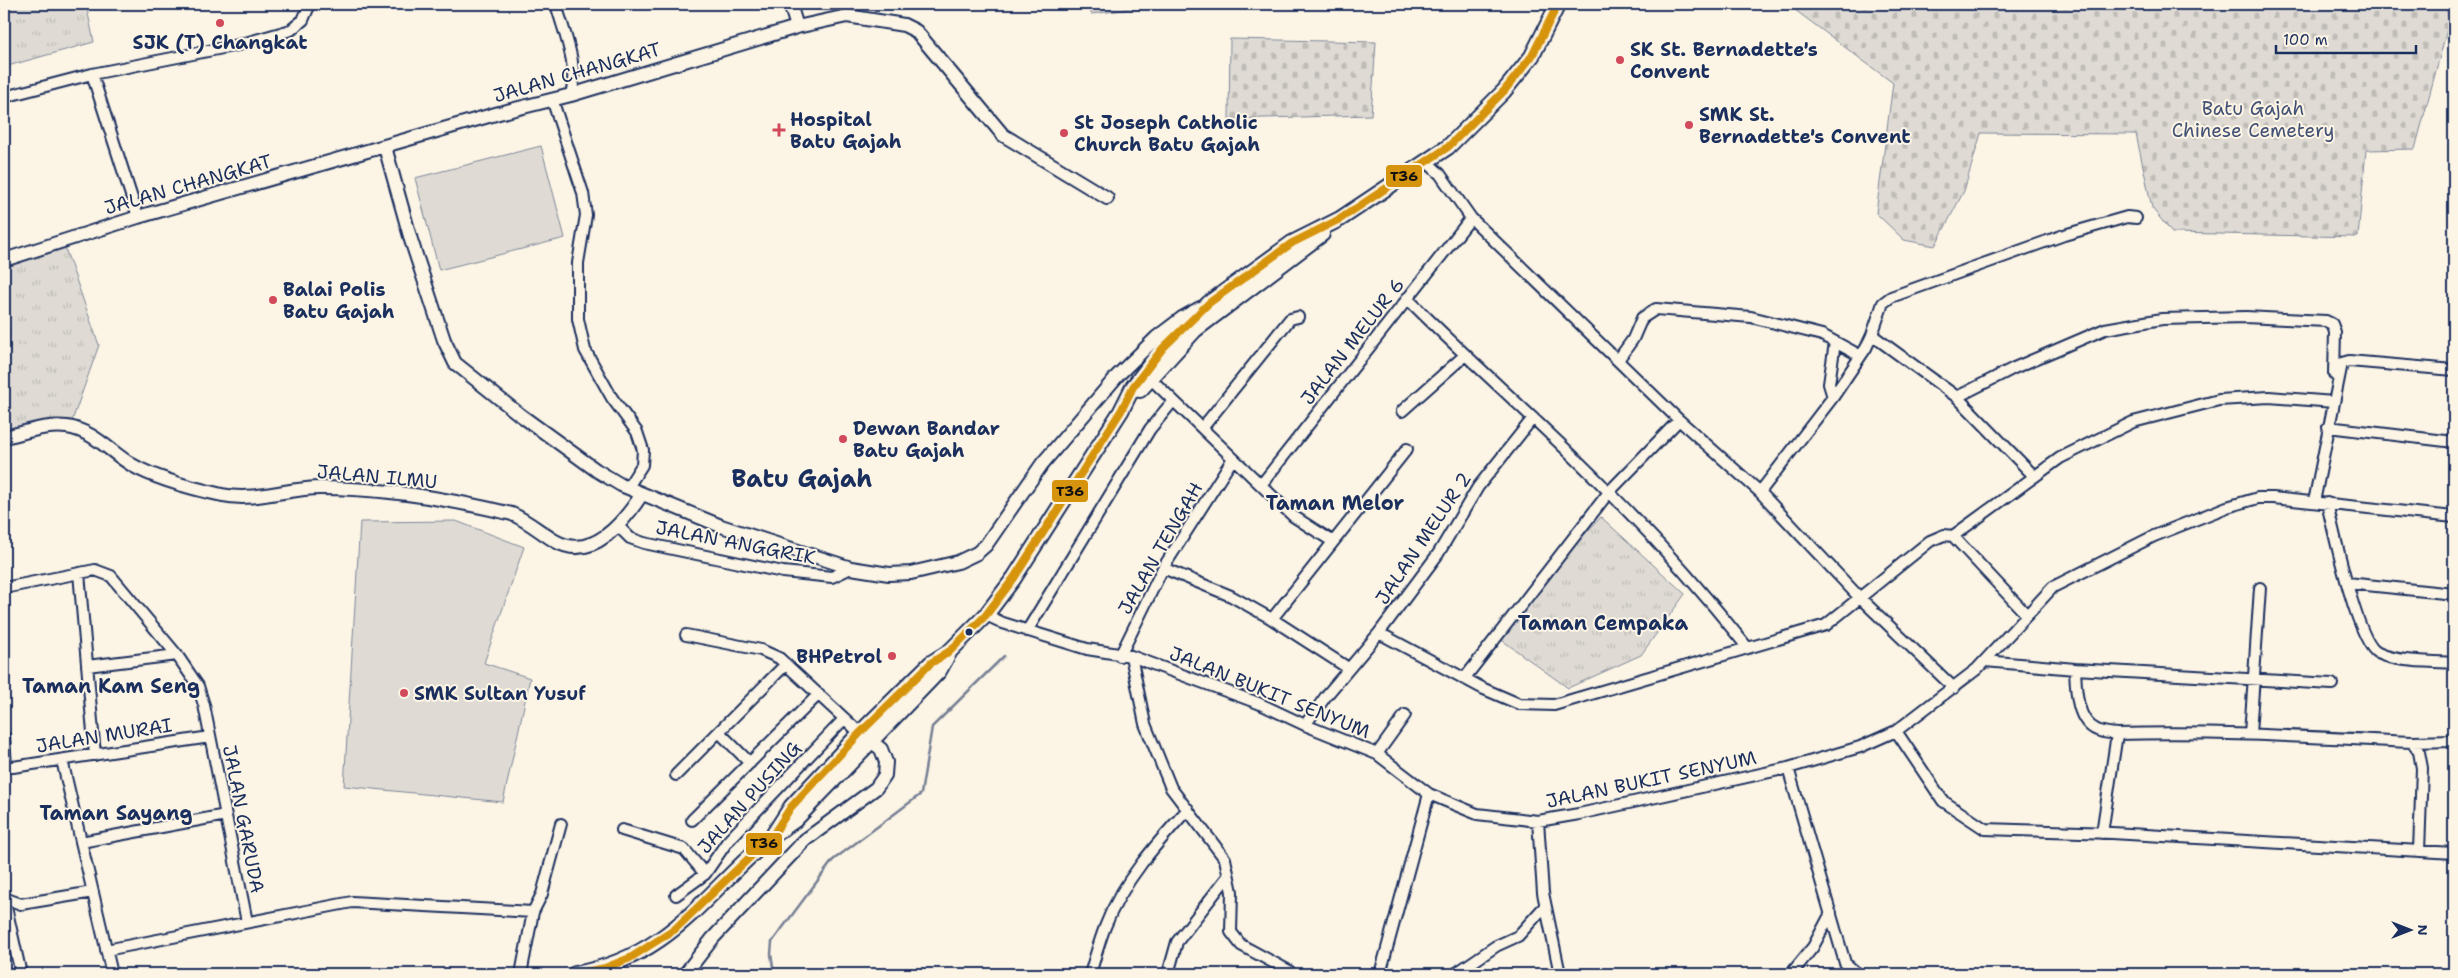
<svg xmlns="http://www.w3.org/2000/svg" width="2458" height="978" viewBox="0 0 2458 978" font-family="'Shantell Sans',sans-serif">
<defs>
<pattern id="grass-tufts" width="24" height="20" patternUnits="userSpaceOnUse" patternTransform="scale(1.25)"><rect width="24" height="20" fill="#dfdbd4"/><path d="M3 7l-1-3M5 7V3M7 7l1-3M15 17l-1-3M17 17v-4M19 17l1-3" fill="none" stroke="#bfbcb8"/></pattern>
<pattern id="cemetery-stones" width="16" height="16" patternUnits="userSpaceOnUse" patternTransform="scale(1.25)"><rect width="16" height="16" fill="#dfdbd4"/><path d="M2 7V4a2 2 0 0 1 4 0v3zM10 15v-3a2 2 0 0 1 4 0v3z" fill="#bfbcb8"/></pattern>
</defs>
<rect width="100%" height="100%" fill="#fcf5e5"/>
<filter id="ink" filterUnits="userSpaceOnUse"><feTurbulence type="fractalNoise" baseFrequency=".02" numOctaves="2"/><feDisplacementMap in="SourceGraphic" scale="10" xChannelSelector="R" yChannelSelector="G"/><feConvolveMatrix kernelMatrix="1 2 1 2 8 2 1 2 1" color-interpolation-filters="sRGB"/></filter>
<g filter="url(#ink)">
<path fill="url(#grass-tufts)" stroke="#7d8599" d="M 4,4 L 86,4 L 94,42 L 4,67 Z
M 65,248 L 99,345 L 72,421 L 38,422 L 4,430 L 4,268 Z
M 1601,517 L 1685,594 L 1641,655 L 1568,688 L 1492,633 Z"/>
<path fill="url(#cemetery-stones)" stroke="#7d8599" d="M 1091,4 L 1173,4 L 1091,14 Z
M 1787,4 L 2446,4 L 2449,22 L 2415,149 L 2366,150 L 2358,237 L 2172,233 L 2152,208 L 2136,134 L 1981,133 L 1964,191 L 1935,246 L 1904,240 L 1876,213 L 1893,83 Z
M 1230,39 L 1376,42 L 1371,115 L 1229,119 Z"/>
<path fill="#dfdbd4" stroke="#7d8599" d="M 541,146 L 565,238 L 439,270 L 415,178 Z
M 456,521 L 524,547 L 484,663 L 530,678 L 503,802 L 344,786 L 360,522 Z"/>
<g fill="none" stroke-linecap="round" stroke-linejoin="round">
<path stroke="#767f94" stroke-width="2.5" d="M 774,974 L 771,954 L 772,942 L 833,860 L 921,794 L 932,727 L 1004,656"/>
<defs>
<path id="minor" d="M 556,4 C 564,33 579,65 571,95
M 92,74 L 138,217
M 4,97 L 92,74 L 238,45 L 291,30 L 303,20 L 310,4
M 552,99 L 583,193 L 586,215 L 578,263 L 578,319 L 585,350 L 612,398 L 637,432 L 643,450 L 642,465 L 628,487
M 1427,162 L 1440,174 L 1471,218 L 1679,420 L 1760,492 L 1859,597 L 1954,688
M 1407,298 C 1473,365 1544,425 1609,492 C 1658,541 1704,593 1747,647
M 1872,335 L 1883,303 L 1891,297 L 2064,235 L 2127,217 L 2136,218
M 1618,360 L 1633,339 L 1642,318 L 1656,309 L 1751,317 L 1822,335 L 1859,355
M 1151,379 L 1293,516 L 1332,541
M 1833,397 L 1829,384 L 1835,342
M 1957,397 L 2014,368 L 2105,329 L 2162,319 L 2246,317 L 2326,321 L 2332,324 L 2335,332 L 2334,374 L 2338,378
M 1402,411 L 1464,356
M 1203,427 L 1290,319 L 1298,317
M 2328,427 L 2454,442
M 1261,485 L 1471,218
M 1760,492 L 1833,397 L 1866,348 L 1872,335 L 1957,397 L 2034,476
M 2314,502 L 2342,363 L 2349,361 L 2454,370
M 2327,503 C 2333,529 2358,644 2378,653 C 2400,663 2431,661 2454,663
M 618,526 L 630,538 L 644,543 L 783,572 L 832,577 L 851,568
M 1953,536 L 2026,614
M 1163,568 L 1231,596 L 1272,619 L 1348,668
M 79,573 L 95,755
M 2347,583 L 2454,594
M 4,588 L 95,570 L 111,576 L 177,655 L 198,686 L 204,705 L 247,922
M 986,615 L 1003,623 L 1087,649 L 1131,656 L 1258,703 L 1305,725 L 1377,754 L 1429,794 L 1477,814 L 1538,821 L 1579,814 L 1788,768 L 1860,747 L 1896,731 L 1977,669 L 2053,587 L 2154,536 L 2227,507 L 2258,498 L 2273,498 L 2454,517
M 1272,619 L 1407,449
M 1027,631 L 1150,429 L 1173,401
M 1379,633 L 1484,689 L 1519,704 L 1554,705 L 1826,625 L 1930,541 L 1944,535 L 1953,536 L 2060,458 L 2133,422 L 2219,400 L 2269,397 L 2334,402
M 686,635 L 761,650 L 779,658 L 860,733
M 1120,656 L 1163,568 L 1232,460
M 1131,656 L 1145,724 L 1171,788 L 1225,859 L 1232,892 L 1231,932 L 1241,945 L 1289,971
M 1985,661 L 2075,669 C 2076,689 2076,721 2097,730 C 2103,733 2110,733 2117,734
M 87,666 L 177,655
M 2075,669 L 2332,684
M 1464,679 L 1609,492 L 1679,420
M 1305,725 L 1326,696 L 1379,633 L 1438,554 L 1478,487 L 1533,418
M 1896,731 L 1943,801 L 1985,829 L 2112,833 L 2454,853
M 719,732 L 750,763
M 2250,734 L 2260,588
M 4,736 L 6,766
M 2412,742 L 2454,741
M 1377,754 L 1405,715
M 62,760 L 112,974
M 4,766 L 13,767 L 210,737
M 1788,768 L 1845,963 L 1858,974
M 676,775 L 786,664
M 692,820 L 819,694
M 1538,821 L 1543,893 L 1560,974
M 622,830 L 684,849 L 705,874
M 2102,833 L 2117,734 C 2215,731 2313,737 2412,742 L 2419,752 L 2422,768 L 2419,851
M 81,842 L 226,815
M 676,895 L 705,874 L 727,842 L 844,719
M 4,898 L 21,904 L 93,892
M 4,898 L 21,974
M 106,950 L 352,902 L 533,912
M 521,974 L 533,912 L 542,894 L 561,824
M 1090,974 C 1095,958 1099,942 1105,927 C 1122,882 1157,843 1188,809
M 1168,974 L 1177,942 L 1228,876
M 1380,974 L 1429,794
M 1455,974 L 1496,946 L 1518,936 L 1545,906
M 1791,974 L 1813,947 L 1831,913"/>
<path id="tertiary" d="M 790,4 L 797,27
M 385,147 L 411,240 L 444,340 L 455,363 L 519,414 L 596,470 L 621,485 L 721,526 L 851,568 L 889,574 L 911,573 L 958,562 L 977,553 L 986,545 L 1042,464 L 1118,375 L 1157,337 L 1182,318 L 1200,308
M 4,260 L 138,217 L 499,113 L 571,95 L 797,27 L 847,16 L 904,25 L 916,31 L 1003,135 L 1107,198
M 4,437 C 24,433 47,424 67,427 C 94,431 110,452 132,465 C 156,479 195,489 222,495 C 255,502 288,488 320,488 C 384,488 450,499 512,514 C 528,521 540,532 555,541 C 592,562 624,522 642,494
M 685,974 L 713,938 L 805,840 L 876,788 L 885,775 L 886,762 L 881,749 L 864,736"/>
<path id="secondary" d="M 1140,390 L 1195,330 L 1322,234
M 773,835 L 791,807 L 860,733 L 931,663 L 950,651 L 986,615 L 1014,578 L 1121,411 L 1133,387 L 1163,348 L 1209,303 L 1292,243 L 1340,219 L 1448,147 L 1504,91 L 1532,56 L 1558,4
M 575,974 C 683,955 713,875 795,820 L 939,671 L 949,653"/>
</defs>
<use href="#minor" stroke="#1b2f5e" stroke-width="14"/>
<use href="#tertiary" stroke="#1b2f5e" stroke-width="16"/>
<use href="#secondary" stroke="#1b2f5e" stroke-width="18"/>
<use href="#minor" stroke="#fcf5e5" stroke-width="10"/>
<use href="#tertiary" stroke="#fcf5e5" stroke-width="12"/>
<use href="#secondary" stroke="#fcf5e5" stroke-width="14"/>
<defs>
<path id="bus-1" d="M 575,974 L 605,968 L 630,958 L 674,930 L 773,835 L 791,807 L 860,733 L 931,663 L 950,651 L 986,615 L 1014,578 L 1121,411 L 1133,387 L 1163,348 L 1209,303 L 1292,243 L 1340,219 L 1448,147 L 1504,91 L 1532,56 L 1558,4"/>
</defs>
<use href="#bus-1" stroke="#fcf5e5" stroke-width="11"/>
<use href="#bus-1" stroke="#d6940e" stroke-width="8"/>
</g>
</g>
<g fill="#d1495b" stroke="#fcf5e5" stroke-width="2">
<circle cx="220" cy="23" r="5"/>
<circle cx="1620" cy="60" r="5"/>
<circle cx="1689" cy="125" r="5"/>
<path d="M776.5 122.5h5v5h5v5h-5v5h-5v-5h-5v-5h5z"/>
<circle cx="1064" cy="133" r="5"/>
<circle cx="273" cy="300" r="5"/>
<circle cx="843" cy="439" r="5"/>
<circle cx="892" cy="656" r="5"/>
<circle cx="404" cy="693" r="5"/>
</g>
<circle fill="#1b2f5e" stroke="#fcf5e5" stroke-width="2" cx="969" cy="632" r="4.5"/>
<g text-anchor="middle" stroke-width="4" stroke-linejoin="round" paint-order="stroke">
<g font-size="19" font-weight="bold" fill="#1b2f5e" stroke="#fcf5e5" text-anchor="start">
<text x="220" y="49" text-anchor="middle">SJK (T) Changkat</text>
<text x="1630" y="56">SK St. Bernadette's<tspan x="1630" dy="22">Convent</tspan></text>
<text x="1699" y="121">SMK St.<tspan x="1699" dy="22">Bernadette's Convent</tspan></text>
<text x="790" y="126">Hospital<tspan x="790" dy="22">Batu Gajah</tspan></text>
<text x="1074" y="129">St Joseph Catholic<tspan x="1074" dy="22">Church Batu Gajah</tspan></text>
<text x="283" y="296">Balai Polis<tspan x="283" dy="22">Batu Gajah</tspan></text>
<text x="853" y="435">Dewan Bandar<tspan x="853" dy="22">Batu Gajah</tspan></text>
<text x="882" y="663" text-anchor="end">BHPetrol</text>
<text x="414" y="700">SMK Sultan Yusuf</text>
</g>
<g font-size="19" fill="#1b2f5e" stroke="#fcf5e5">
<text transform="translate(577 72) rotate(-16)" y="7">JALAN CHANGKAT</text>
<text transform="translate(188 184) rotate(-16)" y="7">JALAN CHANGKAT</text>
<text transform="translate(1352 341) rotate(-52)" y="7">JALAN MELUR 6</text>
<text transform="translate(377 476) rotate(5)" y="7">JALAN ILMU</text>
<text transform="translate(1423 538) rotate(-56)" y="7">JALAN MELUR 2</text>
<text transform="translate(736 542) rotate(11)" y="7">JALAN ANGGRIK</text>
<text transform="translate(1160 548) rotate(-60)" y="7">JALAN TENGAH</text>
<text transform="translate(1270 692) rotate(22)" y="7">JALAN BUKIT SENYUM</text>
<text transform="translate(104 735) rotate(-9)" y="7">JALAN MURAI</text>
<text transform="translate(1651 779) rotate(-12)" y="7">JALAN BUKIT SENYUM</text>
<text transform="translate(749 797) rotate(-48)" y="7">JALAN PUSING</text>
<text transform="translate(244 819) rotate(79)" y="7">JALAN GARUDA</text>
</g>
<g font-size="19" fill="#425176" stroke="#fcf5e5">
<text x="2253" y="115">Batu Gajah<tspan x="2253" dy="22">Chinese Cemetery</tspan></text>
</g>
<g font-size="20" font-weight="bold" fill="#1b2f5e" stroke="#fcf5e5">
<text x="1335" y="510">Taman Melor</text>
<text x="1603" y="630">Taman Cempaka</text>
<text x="111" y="693">Taman Kam Seng</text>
<text x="116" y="820">Taman Sayang</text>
</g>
<g font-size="24" font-weight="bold" fill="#1b2f5e" stroke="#fcf5e5">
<text x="802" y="487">Batu Gajah</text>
</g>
</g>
<g stroke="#fcf5e5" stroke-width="2">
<rect x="1385" y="164" width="38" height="24" rx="5" fill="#d6940e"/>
<rect x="1051" y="479" width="38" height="24" rx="5" fill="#d6940e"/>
<rect x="745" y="832" width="38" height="24" rx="5" fill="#d6940e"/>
</g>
<g font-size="14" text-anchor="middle" font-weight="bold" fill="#111">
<text x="1404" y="181">T36</text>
<text x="1070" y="496">T36</text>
<text x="764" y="848">T36</text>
</g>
<rect width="2458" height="978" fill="none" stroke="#fcf5e5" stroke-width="20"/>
<rect x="10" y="10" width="2438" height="958" fill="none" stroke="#1b2f5e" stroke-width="2" filter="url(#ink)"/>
<g transform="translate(2410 930) rotate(90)" stroke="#fcf5e5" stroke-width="4" paint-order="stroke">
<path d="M0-4L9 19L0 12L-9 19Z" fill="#1b2f5e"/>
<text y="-8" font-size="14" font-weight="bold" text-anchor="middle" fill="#1b2f5e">N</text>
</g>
<path d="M2276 45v8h140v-8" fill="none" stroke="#1b2f5e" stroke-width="2.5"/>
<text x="2283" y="45" font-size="15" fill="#1b2f5e" stroke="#fcf5e5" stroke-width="4" paint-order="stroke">100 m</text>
</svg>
